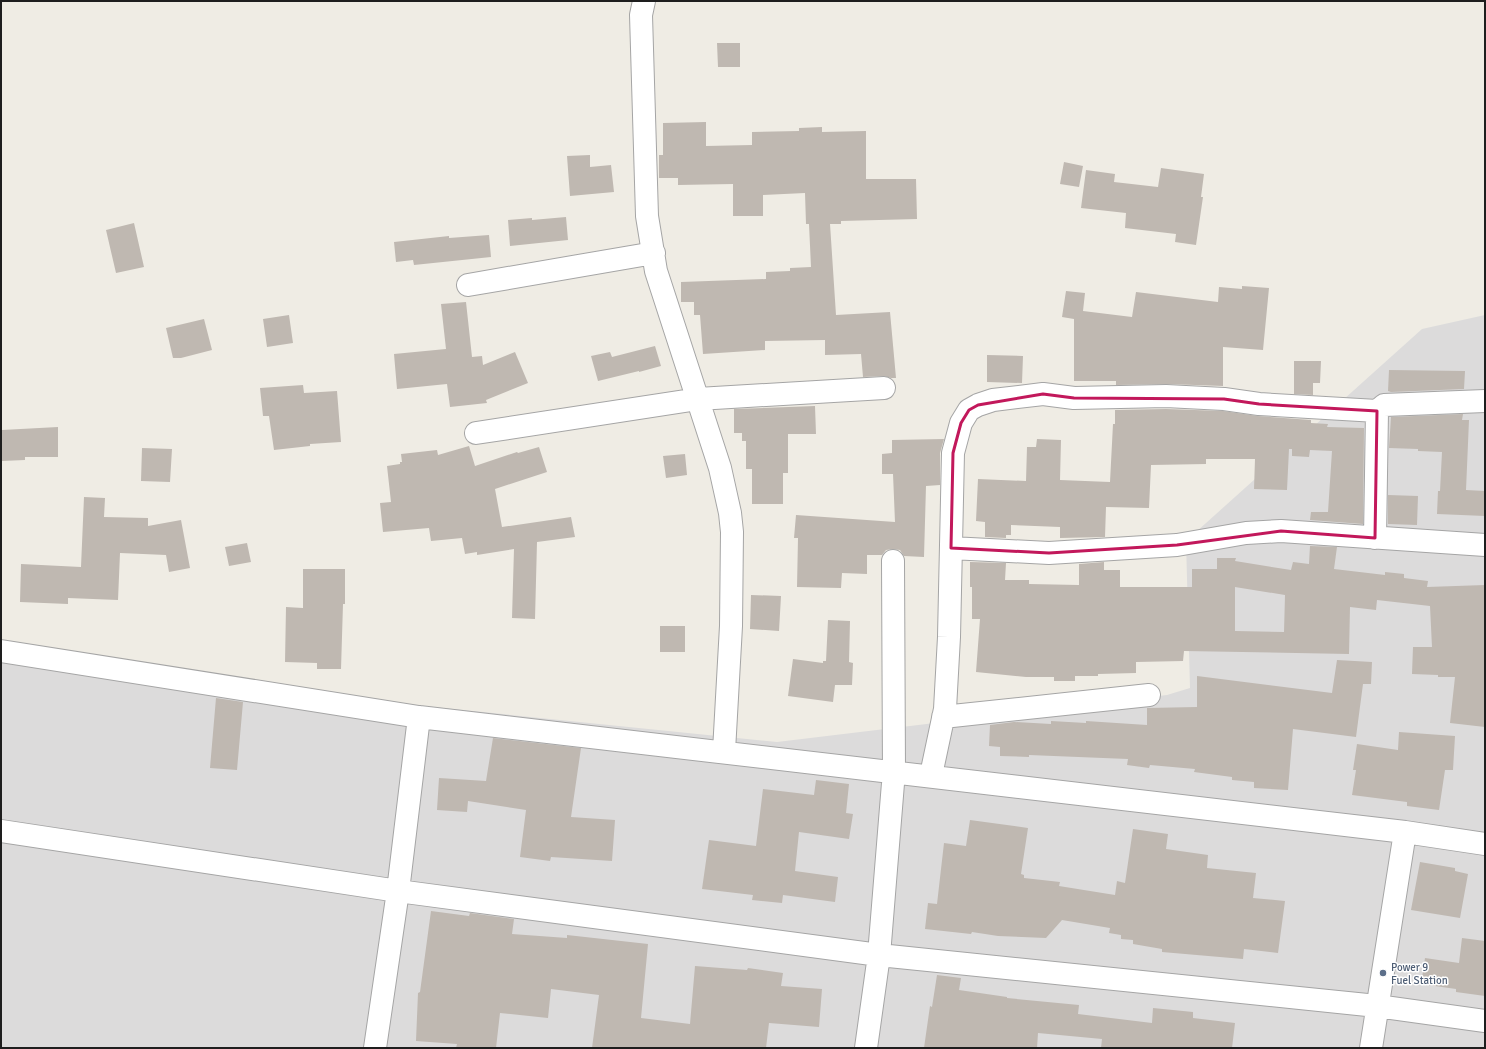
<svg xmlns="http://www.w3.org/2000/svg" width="1486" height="1049" viewBox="0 0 1486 1049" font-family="Signika,sans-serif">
<rect width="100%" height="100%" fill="#efece4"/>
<path fill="#dcdbdb" d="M 1485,315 L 1485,1048 L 1,1048 L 1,644 L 295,693 L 777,742 L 1167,695 L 1190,688 L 1186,541 L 1422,329 Z"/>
<path fill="#bfb8b1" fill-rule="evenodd" d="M 717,43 L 740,43 L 740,67 L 718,67 Z
M 706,122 L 706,146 L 752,145 L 752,132 L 799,131 L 799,128 L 822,127 L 822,132 L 866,131 L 866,179 L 916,179 L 917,219 L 841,221 L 841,224 L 830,224 L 836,315 L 890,312 L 896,378 L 891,378 L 883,376 L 863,377 L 861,354 L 825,355 L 825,340 L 765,341 L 765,350 L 703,354 L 700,315 L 694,315 L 694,302 L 681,302 L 681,282 L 766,279 L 766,272 L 790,271 L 790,268 L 811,267 L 809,224 L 806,224 L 805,193 L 763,195 L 763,216 L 733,216 L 733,184 L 678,185 L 678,178 L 659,178 L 659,155 L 663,155 L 663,123 Z
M 590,155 L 590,167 L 611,165 L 614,192 L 570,196 L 567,156 Z
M 1064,162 L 1083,166 L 1079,187 L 1060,184 Z
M 1161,168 L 1204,174 L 1201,197 L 1203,197 L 1196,245 L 1175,242 L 1176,234 L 1125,228 L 1126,213 L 1081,208 L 1086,170 L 1115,174 L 1114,182 L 1158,187 Z
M 566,217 L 568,240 L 510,246 L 508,220 L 532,218 L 532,220 Z
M 134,223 L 144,267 L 116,273 L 106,230 Z
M 489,235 L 491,257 L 414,265 L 413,260 L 396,262 L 394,242 L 449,236 L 449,238 Z
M 1242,286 L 1269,288 L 1263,350 L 1223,347 L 1223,386 L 1167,384 L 1116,385 L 1116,381 L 1074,381 L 1074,319 L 1062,317 L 1066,291 L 1085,293 L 1083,311 L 1132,317 L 1136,292 L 1218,302 L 1219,287 L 1242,289 Z
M 466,302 L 472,357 L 482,356 L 483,365 L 515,352 L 528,383 L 486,400 L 487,403 L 450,407 L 447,384 L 397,389 L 394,354 L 446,349 L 441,304 Z
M 289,315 L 293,343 L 267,347 L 263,319 Z
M 204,319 L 212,350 L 181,358 L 173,358 L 166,328 Z
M 655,346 L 661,366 L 639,372 L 639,371 L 598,381 L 591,356 L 610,352 L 612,357 Z
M 987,355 L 1023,356 L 1022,383 L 987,382 Z
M 1294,361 L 1321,361 L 1320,383 L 1313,383 L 1313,395 L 1294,394 Z
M 1389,370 L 1465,371 L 1464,389 L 1391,392 L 1388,391 Z
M 303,385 L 304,393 L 337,391 L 341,442 L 310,444 L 310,446 L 274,450 L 269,416 L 263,416 L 260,388 Z
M 815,406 L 816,434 L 788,434 L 788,473 L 783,473 L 783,504 L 752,504 L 752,469 L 746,469 L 746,441 L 742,441 L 742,433 L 734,433 L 734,409 Z
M 1166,409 L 1223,411 L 1258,416 L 1311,420 L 1311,423 L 1328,424 L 1327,427 L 1364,428 L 1363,524 L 1310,520 L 1311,512 L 1328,512 L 1332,451 L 1310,450 L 1309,457 L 1292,456 L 1292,449 L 1289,449 L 1287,490 L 1254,489 L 1255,459 L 1206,459 L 1206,464 L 1151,465 L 1149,508 L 1106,507 L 1105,537 L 1060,538 L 1060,527 L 1011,525 L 1011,535 L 1006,535 L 1006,538 L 985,537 L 985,522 L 976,521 L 978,479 L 1026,481 L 1027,447 L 1036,447 L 1037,439 L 1061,440 L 1060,480 L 1110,482 L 1113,424 L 1115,424 L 1115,410 Z
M 1463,414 L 1462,420 L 1469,420 L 1466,490 L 1485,491 L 1485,516 L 1437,514 L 1438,491 L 1440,491 L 1442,452 L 1418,451 L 1418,449 L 1389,448 L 1391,417 Z
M 58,427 L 58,457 L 25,457 L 25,460 L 2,461 L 2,430 Z
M 944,439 L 940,453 L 940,485 L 926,486 L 924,557 L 904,556 L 900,550 L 893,549 L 886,550 L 882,555 L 867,555 L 867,574 L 842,573 L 841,588 L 797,587 L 798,538 L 794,538 L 796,515 L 895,522 L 893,474 L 882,474 L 882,454 L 892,453 L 892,440 Z
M 469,446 L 475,466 L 517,452 L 518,453 L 539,447 L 547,472 L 495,489 L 502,527 L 571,517 L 575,537 L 537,542 L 535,619 L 512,618 L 514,549 L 477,555 L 477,552 L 465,554 L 462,538 L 431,541 L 429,528 L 383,532 L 380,503 L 391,502 L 387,466 L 400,464 L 400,462 L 402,462 L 401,454 L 437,450 L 438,455 Z
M 142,448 L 172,449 L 170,482 L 141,481 Z
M 685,454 L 687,475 L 666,478 L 663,456 Z
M 1388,495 L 1418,496 L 1417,525 L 1388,524 Z
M 84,497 L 105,498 L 104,517 L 148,518 L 148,526 L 181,520 L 190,568 L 169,572 L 166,555 L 120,553 L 118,600 L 68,598 L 68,604 L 20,602 L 21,564 L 81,567 Z
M 247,543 L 251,562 L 229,566 L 225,547 Z
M 1310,546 L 1337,547 L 1334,569 L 1385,575 L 1385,572 L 1404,574 L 1404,578 L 1428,581 L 1427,587 L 1485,585 L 1485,727 L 1450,723 L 1455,677 L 1438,677 L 1438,675 L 1412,674 L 1413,647 L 1432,647 L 1430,606 L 1377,600 L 1376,610 L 1350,607 L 1349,654 L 1184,651 L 1183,661 L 1136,662 L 1136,673 L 1098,674 L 1098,676 L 1075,676 L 1075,681 L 1054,681 L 1054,677 L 1026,677 L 976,672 L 980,619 L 972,619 L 972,587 L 970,587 L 970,562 L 1006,563 L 1005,580 L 1029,580 L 1029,584 L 1079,585 L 1079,564 L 1104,562 L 1104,570 L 1120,570 L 1120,587 L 1192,587 L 1192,569 L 1217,569 L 1217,558 L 1236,558 L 1235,561 L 1291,570 L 1293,562 L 1309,564 ZM 1235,587 L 1285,595 L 1284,632 L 1235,631 Z
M 303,569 L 345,569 L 345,604 L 343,604 L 341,669 L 317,669 L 317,663 L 285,662 L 286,607 L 303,608 Z
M 751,595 L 781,596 L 779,631 L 750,629 Z
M 828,620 L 850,621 L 849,662 L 853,663 L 852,685 L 835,685 L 833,702 L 788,696 L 793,659 L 823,663 L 823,661 L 826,661 Z
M 660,626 L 685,626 L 685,652 L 660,652 Z
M 1337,660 L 1372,662 L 1371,684 L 1363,684 L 1356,737 L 1293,729 L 1288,790 L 1254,788 L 1254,782 L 1232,780 L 1232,777 L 1194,772 L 1195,769 L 1150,765 L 1149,768 L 1127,765 L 1128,759 L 1029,755 L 1029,757 L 1000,756 L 1000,747 L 989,746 L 990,725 L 1014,722 L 1051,724 L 1051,721 L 1086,723 L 1086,721 L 1147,725 L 1147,708 L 1197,707 L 1197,676 L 1332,693 Z
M 216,698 L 243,702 L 237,770 L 210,768 Z
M 1399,732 L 1455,736 L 1453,770 L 1445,770 L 1439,810 L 1407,806 L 1407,802 L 1352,795 L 1356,770 L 1353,770 L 1357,744 L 1398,750 Z
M 493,738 L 581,748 L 571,817 L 615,820 L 612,861 L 551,857 L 550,861 L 520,857 L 526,810 L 468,801 L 467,812 L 437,810 L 439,778 L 486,781 Z
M 816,780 L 849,784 L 846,813 L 853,814 L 849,839 L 799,832 L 795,871 L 838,877 L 835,902 L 783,895 L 782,903 L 752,900 L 753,895 L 702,889 L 709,840 L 756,846 L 763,789 L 814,795 Z
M 970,820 L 1028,828 L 1021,874 L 1024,875 L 1024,878 L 1060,882 L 1059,886 L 1115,895 L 1117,881 L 1125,883 L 1133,829 L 1168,834 L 1166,849 L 1208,855 L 1207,868 L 1256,873 L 1253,898 L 1285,901 L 1278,953 L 1244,949 L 1243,959 L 1162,952 L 1162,949 L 1133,944 L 1133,940 L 1121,939 L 1121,935 L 1109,933 L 1110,928 L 1062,920 L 1046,938 L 998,936 L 972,932 L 971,934 L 925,929 L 928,903 L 937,904 L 944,843 L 966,846 Z
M 1420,862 L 1455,868 L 1455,871 L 1468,874 L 1460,918 L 1411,910 Z
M 431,911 L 469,916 L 470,913 L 514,919 L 512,934 L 567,938 L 567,935 L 648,944 L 641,1018 L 690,1024 L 695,966 L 747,970 L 748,968 L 783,973 L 781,986 L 822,989 L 819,1027 L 769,1023 L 766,1048 L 592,1048 L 599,995 L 551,989 L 548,1018 L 500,1013 L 496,1048 L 456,1048 L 457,1044 L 416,1041 L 418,993 L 420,992 Z
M 1462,938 L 1485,941 L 1485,996 L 1456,992 L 1456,989 L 1421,984 L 1425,958 L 1459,963 Z
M 937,975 L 961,978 L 959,990 L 1007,997 L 1007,998 L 1079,1005 L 1078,1014 L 1152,1023 L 1153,1008 L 1193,1012 L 1193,1018 L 1235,1023 L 1232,1048 L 1101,1048 L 1102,1039 L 1038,1033 L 1037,1048 L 924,1048 L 930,1006 L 932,1007 Z"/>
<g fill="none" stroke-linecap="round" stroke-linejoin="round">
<defs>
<path id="minor" d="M 644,1 L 641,15 L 647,216 L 656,271 L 720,468 L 730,513 L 732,532 L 731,626 L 724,751
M 468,285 L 654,253
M 476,433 L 698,399 L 884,388
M 1375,538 L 1377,411 L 1384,405 L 1485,401
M 951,548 L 1049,553 L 1177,545 L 1246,533 L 1281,531 L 1485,545
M 1,651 L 419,717 L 1405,832 L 1485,844
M 943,717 L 1149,695
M 931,775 L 945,709 L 949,637 L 953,453 L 961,423 L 969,410 L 978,405 L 993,400 L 1043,394 L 1074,398 L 1166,396 L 1224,399 L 1259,404 L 1377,411
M 1,831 L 398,891 L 879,955 L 1377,1006 L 1485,1021
M 375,1048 L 398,891 L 419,717
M 866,1048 L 879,955 L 894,771 L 893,561
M 1371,1048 L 1405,832"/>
</defs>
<use href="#minor" stroke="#a5a5a5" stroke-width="24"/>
<use href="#minor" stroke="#fff" stroke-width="22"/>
</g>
<path fill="none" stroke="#c2185b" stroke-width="3" stroke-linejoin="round" d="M 1043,394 L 1074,398 L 1224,399 L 1259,404 L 1377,411 L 1375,538 L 1281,531 L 1177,545 L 1049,553 L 951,548 L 953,453 L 961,423 L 969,410 L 978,405 Z"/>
<circle fill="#5c6f8a" stroke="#fff" stroke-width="1.5" cx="1383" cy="973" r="4"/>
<g text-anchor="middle" stroke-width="3" stroke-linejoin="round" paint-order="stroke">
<g font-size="11" fill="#4e5e75" stroke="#fff" text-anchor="start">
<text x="1391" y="971">Power 9<tspan x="1391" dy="13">Fuel Station</tspan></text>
</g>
</g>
<rect width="1486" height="1049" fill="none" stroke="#1e1e1e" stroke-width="4"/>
</svg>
